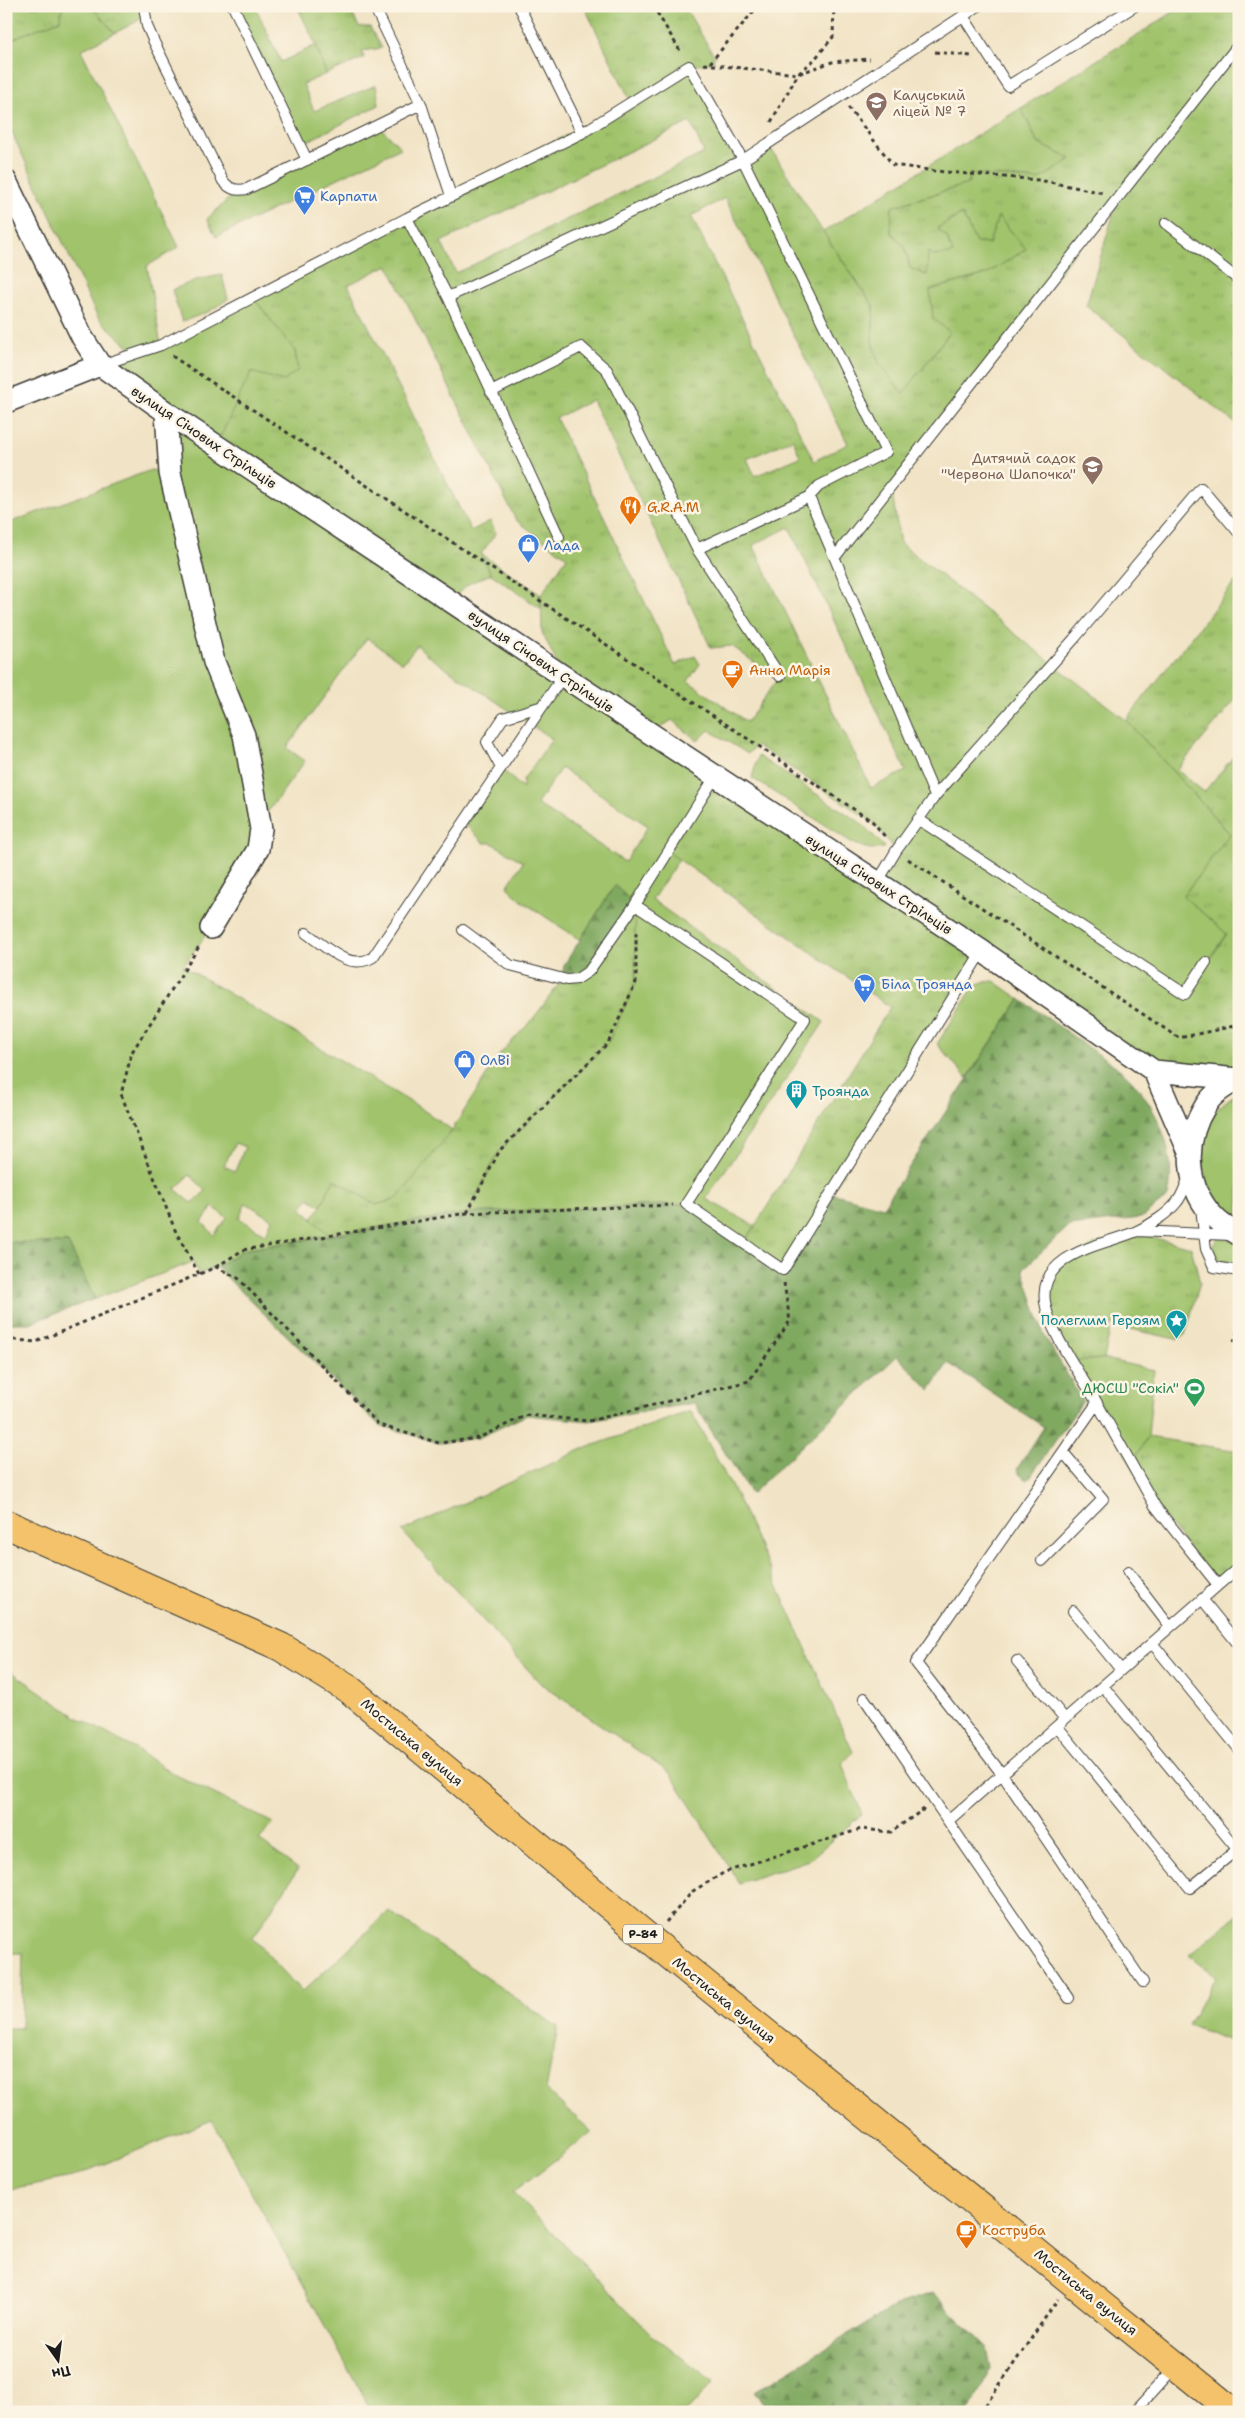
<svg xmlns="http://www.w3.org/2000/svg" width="1245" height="2418" viewBox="0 0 1245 2418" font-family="'Shantell Sans',sans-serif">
<defs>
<pattern id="forest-firs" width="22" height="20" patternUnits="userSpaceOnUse" patternTransform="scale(1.25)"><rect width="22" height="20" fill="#80a960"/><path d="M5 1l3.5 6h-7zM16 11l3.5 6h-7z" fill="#68894e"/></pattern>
<pattern id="park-tufts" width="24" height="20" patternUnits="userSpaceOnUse" patternTransform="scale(1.25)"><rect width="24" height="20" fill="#a0c36c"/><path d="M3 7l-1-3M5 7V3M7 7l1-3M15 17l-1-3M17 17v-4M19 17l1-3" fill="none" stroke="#89a75d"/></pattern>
</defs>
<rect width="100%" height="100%" fill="#fcf5e5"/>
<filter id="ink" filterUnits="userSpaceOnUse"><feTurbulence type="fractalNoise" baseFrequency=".02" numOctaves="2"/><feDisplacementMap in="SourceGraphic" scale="10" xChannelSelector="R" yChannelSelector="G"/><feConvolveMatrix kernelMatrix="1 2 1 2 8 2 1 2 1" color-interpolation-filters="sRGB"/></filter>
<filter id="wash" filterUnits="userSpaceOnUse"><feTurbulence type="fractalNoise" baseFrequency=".0096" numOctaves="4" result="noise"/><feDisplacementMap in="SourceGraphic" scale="20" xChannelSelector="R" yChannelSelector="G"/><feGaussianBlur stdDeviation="1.12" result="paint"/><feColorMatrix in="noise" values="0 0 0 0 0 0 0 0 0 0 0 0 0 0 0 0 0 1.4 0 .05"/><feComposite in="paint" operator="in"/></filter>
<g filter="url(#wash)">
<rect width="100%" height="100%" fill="#f1e3c5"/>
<path fill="#a0c36c" stroke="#5e7044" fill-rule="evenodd" d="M 62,6 L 91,6 L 115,33 L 81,50 L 179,247 L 147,266 L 161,345 L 253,297 L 295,351 L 298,370 L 216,445 L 715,777 L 679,859 L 652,900 L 824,1022 L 706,1199 L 755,1226 L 744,1244 L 686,1204 L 467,1213 L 500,1150 L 608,1043 L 615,885 L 580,940 L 522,901 L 507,887 L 523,862 L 492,843 L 484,843 L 464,823 L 501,768 L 523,789 L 523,780 L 552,739 L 431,658 L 417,645 L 403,663 L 367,638 L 287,748 L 305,761 L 267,813 L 211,928 L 183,966 L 419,1107 L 452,1130 L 397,1200 L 376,1205 L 334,1179 L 321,1206 L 309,1198 L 301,1208 L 330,1235 L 243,1250 L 216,1267 L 199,1274 L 193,1262 L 95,1299 L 68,1243 L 6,1242 L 6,524 L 151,470 L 169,473 L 166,412 L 100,365 L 136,353 L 98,318 L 6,120 L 6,43 L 21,35 L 59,20 ZM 561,768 L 648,826 L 625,862 L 537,804 ZM 235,1143 L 245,1147 L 235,1171 L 224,1166 ZM 190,1175 L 206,1191 L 192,1203 L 175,1189 ZM 246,1203 L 272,1219 L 266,1235 L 239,1218 ZM 213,1207 L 227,1218 L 214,1235 L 202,1222 Z
M 233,6 L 255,6 L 281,62 L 316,45 L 326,74 L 303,84 L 314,111 L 376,85 L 379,105 L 300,145 Z
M 1021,108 L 1038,143 L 1071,159 L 1039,180 L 971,174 L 968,184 L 892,207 L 891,232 L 905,247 L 910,268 L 926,275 L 927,252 L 937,228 L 963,214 L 998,216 L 1027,249 L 987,274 L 930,290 L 950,332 L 903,395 L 879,363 L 872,342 L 874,307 L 823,232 Z
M 378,125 L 401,148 L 216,237 L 207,219 L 237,191 Z
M 222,275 L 228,299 L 210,311 L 182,322 L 172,290 L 196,280 Z
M 481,554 L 541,595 L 540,608 L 491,574 Z
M 1052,663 L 1126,720 L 1230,834 L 1183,896 L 1227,933 L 1185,994 L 918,819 Z
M 758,756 L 861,823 L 885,847 C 872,852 862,847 851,842 L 752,778 Z
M 994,981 L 1020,999 L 967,1078 L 937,1044 L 975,985 L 983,982 Z
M 1239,1092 L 1239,1219 C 1209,1199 1196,1168 1206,1133 C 1208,1127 1210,1120 1213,1115 C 1219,1105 1230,1098 1239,1092 Z
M 1218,1237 L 1239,1243 L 1239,1266 L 1219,1261 L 1211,1249 Z
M 1104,1359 L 1154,1370 L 1148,1437 L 1131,1464 L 1073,1361 Z
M 691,1411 L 737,1497 L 853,1752 L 842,1764 L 862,1814 L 809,1860 L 739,1883 L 670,1773 L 540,1683 L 402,1531 L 583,1449 Z
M 6,1668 L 75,1716 L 132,1747 L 174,1774 L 273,1823 L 259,1840 L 298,1869 L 253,1938 L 302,1992 L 389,1911 L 558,2027 L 546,2090 L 592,2132 L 513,2192 L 652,2335 L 714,2382 L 686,2412 L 372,2412 L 212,2120 L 72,2177 L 6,2190 L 6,2028 L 21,2028 L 23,1953 L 6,1953 Z
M 1239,1913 L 1239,2044 L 1188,2025 L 1216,1977 L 1189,1955 Z"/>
<path fill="url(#forest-firs)" stroke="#4e623e" d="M 615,885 L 635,905 L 589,971 L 562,980 L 564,965 Z
M 1020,999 C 1043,1015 1066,1031 1089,1048 C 1104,1058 1122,1069 1134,1083 C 1161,1116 1177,1155 1168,1197 L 1141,1218 L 1069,1226 L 1023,1269 L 1044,1335 L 1083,1401 L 1028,1480 L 1020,1475 L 1017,1469 L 1044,1427 L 948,1363 L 930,1390 L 897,1356 L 751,1494 L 694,1403 L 589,1421 L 527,1415 L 478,1438 L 439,1443 L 379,1425 L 216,1267 L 243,1250 L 467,1213 L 686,1204 L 783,1270 L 831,1193 L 883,1207 Z
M 6,1242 L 68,1243 L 95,1299 L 30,1323 L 6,1323 Z
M 933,2293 L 987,2347 L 991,2368 L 970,2412 L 771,2412 L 754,2392 L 900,2303 Z"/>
<path fill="url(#park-tufts)" stroke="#5e7044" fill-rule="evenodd" d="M 6,6 L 62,6 L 60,20 L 21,35 L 6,43 Z
M 91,6 L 144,6 L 145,17 L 115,33 Z
M 297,6 L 335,6 L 334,12 L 350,9 L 359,27 L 370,27 L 382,48 L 362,51 L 364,58 L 326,74 L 316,45 Z
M 584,6 L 684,6 L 715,57 L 710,63 L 690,66 L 743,160 L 768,144 L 823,232 L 874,307 L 872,342 L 879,363 L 903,394 L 950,332 L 933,319 L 930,290 L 987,274 L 1026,249 L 998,216 L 989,244 L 976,243 L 962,214 L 937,228 L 947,237 L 953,253 L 936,256 L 928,252 L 927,275 L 910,268 L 905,247 L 891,232 L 892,207 L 968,184 L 971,174 L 1039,180 L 1071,159 L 1038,143 L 1021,108 L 1183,6 L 1239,6 L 1239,426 L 1086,306 L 1118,198 L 891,486 L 900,543 L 1052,663 L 918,819 L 1185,994 L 1227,934 L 1183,896 L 1230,834 L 1126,720 L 1239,577 L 1239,695 L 1177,770 L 1204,792 L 1239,750 L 1239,937 L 1235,941 L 1239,944 L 1239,1079 L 1154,1071 L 981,953 L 783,1270 L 744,1244 L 890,1007 L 668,852 L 715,777 L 877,882 L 896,851 L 873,822 L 756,745 L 748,754 L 709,730 L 698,741 L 672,720 L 651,734 L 563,676 L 542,632 L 541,595 L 567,557 L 516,520 L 388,265 L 348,285 L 471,531 L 490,521 L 496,533 L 481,554 L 491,574 L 470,583 L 449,601 L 216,446 L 251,372 L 284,381 L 298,370 L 295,351 L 253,297 L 631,102 ZM 690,122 L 704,153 L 456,273 L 441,242 ZM 725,198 L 848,444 L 814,461 L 691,216 ZM 592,400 L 711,648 L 732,646 L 777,679 L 747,722 L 688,681 L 700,664 L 695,656 L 675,665 L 556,418 ZM 793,439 L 800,457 L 755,476 L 747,459 ZM 789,527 L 906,771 L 871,788 L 753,545 Z
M 635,905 L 636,982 L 608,1043 L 500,1150 L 467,1213 L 330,1235 L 312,1219 L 321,1206 L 334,1179 L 376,1205 L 397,1199 L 452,1130 L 500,1054 L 532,1020 L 562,980 L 577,979 Z
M 1143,1235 L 1191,1247 L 1200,1283 L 1185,1335 L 1176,1339 L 1111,1325 L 1104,1359 L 1073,1361 L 1045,1302 L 1052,1272 L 1095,1244 Z
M 1148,1437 L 1239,1451 L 1239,1567 L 1218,1585 L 1155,1506 L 1131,1464 Z"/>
</g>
<g filter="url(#ink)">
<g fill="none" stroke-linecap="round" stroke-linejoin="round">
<defs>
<path id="service" d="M 144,6 L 147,26 L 154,42 L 223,181 C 230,189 235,191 247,189 L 421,104
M 233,6 L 307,160
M 374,6 L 421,104 L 451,196
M 519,6 L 582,133
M 978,6 L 963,16 L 1008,86 L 1135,6
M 407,218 L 448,297 L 559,537
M 1166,223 L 1239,280
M 448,297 L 743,160 L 886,452 L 819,486 L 809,497 L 697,549 L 607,370 L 581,347 L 491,392
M 101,365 L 161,345 L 407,218 L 582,133 L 689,66 L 743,160 L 963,16
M 809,497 L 935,796 L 896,851 L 877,883
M 697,549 L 780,676
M 835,557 L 1239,44
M 501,768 L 487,742 L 503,718 L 543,706
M 715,777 L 635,905 L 805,1019 L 686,1204 L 783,1270 L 982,951
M 935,796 L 1074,639 L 1201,488 L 1239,533
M 918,819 L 1185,994 L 1206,962
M 463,930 L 510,965 L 567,980 L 577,979 L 589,971 L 635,905
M 306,933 C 325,946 349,972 373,957 L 563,676
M 1201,1208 L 1206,1249 L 1214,1267 L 1239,1271
M 1137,1231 L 1231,1235
M 1097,1403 L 1155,1506 L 1218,1585
M 1042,1561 L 1103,1499 L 1063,1452
M 1128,1572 L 1170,1627
M 1202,1599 L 1239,1645
M 1073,1611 L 1121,1670
M 1152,1643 L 1239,1749
M 1017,1661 L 1065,1719
M 1103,1686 L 1237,1849
M 864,1698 L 1069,1998
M 1057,1726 L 1190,1888 L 1239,1848
M 948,1821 L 1239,1567
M 1143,1982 L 1002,1774 L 916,1663 L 1097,1403 C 1082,1376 1049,1332 1045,1302 C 1038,1252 1106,1245 1137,1231 C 1150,1225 1168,1214 1177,1202 C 1183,1195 1186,1183 1190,1175
M 1134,2412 L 1176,2366"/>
<path id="minor" d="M 6,181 L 82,337 L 100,365 L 166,412 L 563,676 L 982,951 L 1154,1071 L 1238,1079
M 6,402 L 100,365
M 166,412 L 170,473 L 214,662 L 244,735 L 261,829 L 258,849 L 211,928
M 1154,1071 L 1189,1152
M 1239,1079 C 1227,1085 1213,1093 1206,1105 C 1183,1141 1184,1189 1217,1220 C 1223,1226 1232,1230 1239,1235"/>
<path id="primary" d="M 6,1524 L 281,1647 L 350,1690 L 651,1940 L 1227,2407 L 1237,2412"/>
</defs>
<use href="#service" stroke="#3c3a35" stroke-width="12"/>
<use href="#minor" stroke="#3c3a35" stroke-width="24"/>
<use href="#primary" stroke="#3c3a35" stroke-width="30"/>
<path stroke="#3c3a35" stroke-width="3" stroke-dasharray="4 4" stroke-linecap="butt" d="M 653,6 L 682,54
M 935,52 L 971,56
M 710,63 L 758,6
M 704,64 L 798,74 L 832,62 L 870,59
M 848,107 L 893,165 L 935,171 L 1039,180 L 1104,193
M 771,122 L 798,74 L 814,60 L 833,37 L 834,6
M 172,356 L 873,822 L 887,839
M 908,859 L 1179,1038 L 1239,1025
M 467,1213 L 500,1150 L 608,1043 L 636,982 L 636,931
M 216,1267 L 243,1250 L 467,1213 L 673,1205
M 199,1274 L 175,1230 L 121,1094 L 132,1052 L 200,945
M 6,1339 L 36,1342 L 216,1267 L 238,1278 L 379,1425 L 439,1443 L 478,1438 L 527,1415 L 589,1421 L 749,1381 L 790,1321 L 784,1283
M 1234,1342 L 1239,1326
M 666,1922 L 693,1891 L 725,1872 L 861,1829 L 891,1832 L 924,1809
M 981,2412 L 1058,2299"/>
<use href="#service" stroke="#fff" stroke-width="10"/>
<use href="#minor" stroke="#fff" stroke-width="21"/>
<use href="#primary" stroke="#f3c26a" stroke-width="28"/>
</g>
</g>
<defs>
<symbol id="school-pin" viewBox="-11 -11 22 30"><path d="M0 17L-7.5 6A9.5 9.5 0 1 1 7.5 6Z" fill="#8d6e63" stroke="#fcf5e5"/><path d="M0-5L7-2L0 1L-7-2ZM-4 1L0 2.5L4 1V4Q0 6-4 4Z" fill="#fff"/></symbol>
<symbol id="supermarket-pin" viewBox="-11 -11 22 30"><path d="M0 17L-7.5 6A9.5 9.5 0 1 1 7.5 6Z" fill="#3f7fe0" stroke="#fcf5e5"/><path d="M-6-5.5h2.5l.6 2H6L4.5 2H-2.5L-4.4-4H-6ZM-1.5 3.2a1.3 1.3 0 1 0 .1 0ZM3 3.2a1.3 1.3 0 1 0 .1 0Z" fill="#fff"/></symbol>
<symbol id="restaurant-pin" viewBox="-11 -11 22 30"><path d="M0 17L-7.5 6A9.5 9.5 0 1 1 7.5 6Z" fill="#e8710a" stroke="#fcf5e5"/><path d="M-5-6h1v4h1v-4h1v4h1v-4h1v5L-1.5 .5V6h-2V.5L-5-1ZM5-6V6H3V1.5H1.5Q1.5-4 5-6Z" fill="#fff"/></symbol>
<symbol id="shop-pin" viewBox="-11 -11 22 30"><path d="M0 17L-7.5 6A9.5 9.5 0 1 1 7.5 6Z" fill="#3f7fe0" stroke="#fcf5e5"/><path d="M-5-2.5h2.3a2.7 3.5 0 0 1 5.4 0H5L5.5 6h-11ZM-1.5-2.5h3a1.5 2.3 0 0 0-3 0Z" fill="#fff"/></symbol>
<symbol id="cafe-pin" viewBox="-11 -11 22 30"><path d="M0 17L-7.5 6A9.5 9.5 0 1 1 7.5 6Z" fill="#e8710a" stroke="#fcf5e5"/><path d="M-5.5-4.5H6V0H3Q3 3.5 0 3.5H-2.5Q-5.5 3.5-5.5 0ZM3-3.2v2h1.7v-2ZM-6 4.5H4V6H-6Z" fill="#fff"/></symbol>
<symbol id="building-pin" viewBox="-11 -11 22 30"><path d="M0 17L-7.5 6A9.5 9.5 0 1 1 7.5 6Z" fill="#0f9aa8" stroke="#fcf5e5"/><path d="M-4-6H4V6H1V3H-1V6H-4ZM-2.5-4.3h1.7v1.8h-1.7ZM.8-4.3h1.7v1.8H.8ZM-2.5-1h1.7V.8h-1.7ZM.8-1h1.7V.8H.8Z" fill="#fff"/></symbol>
<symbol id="sight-pin" viewBox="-11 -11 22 30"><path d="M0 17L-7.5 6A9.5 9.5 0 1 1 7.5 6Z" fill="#0f9aa8" stroke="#fcf5e5"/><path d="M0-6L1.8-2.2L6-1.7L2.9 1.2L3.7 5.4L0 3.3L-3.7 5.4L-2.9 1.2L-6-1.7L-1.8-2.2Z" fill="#fff"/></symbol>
<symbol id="stadium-pin" viewBox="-11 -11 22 30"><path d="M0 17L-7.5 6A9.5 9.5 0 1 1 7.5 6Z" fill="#2e9e5b" stroke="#fcf5e5"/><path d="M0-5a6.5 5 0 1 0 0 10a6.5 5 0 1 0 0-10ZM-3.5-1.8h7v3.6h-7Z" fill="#fff"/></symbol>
</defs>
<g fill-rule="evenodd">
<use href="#school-pin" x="864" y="90" width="25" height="34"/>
<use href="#supermarket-pin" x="292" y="184" width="25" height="34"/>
<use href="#school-pin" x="1080" y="454" width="25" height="34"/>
<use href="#restaurant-pin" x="618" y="494" width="25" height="34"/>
<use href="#shop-pin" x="516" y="532" width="25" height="34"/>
<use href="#cafe-pin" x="720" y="658" width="25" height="34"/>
<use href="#supermarket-pin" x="852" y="972" width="25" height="34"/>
<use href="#shop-pin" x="452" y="1048" width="25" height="34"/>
<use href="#building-pin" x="784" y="1078" width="25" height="34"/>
<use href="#sight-pin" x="1164" y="1308" width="25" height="34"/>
<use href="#stadium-pin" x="1182" y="1376" width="25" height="34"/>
<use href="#cafe-pin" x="954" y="2218" width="25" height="34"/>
</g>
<g text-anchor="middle" stroke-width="5" stroke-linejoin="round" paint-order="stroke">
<rect fill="#fcf5e5" stroke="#5f5d58" stroke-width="1" x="623" y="1924.5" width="40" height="19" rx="4"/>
<g font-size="12" font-weight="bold" fill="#1c1c1c">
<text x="643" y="1938">Р-84</text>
</g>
<g font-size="14" fill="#785e54" stroke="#fcf5e5" text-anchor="start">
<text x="893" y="100">Калуський<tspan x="893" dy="16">ліцей № 7</tspan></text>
<text x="1076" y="463" text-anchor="end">Дитячий садок<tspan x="1076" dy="16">"Червона Шапочка"</tspan></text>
</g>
<g font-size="14" fill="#366cbe" stroke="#fcf5e5" text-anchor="start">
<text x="320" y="201">Карпати</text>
<text x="544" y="550">Лада</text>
<text x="881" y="989">Біла Троянда</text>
<text x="480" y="1065">ОлВі</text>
</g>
<g font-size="14" fill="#1c1c1c" stroke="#fcf5e5">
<text transform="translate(204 437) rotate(34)" y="5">вулиця Січових Стрільців</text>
<text transform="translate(541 661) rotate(34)" y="5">вулиця Січових Стрільців</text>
<text transform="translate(879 884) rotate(33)" y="5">вулиця Січових Стрільців</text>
<text transform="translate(412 1742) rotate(40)" y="5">Мостиська вулиця</text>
<text transform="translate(724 2000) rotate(39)" y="5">Мостиська вулиця</text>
<text transform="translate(1086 2292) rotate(39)" y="5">Мостиська вулиця</text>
</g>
<g font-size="14" fill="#c56008" stroke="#fcf5e5" text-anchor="start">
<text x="647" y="512">G.R.A.M</text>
<text x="749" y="675">Анна Марія</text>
<text x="982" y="2235">Коструба</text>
</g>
<g font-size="14" fill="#0d838f" stroke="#fcf5e5" text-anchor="start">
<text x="812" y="1096">Троянда</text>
<text x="1160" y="1325" text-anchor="end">Полеглим Героям</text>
</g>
<g font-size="14" fill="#27864d" stroke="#fcf5e5" text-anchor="end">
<text x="1179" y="1393">ДЮСШ "Сокіл"</text>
</g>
</g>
<rect width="1245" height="2418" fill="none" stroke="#fcf5e5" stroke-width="25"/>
<g transform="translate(58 2360) rotate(166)" stroke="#fcf5e5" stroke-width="4" paint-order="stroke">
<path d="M0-4L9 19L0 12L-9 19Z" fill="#1c1c1c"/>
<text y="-8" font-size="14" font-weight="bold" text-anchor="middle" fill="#1c1c1c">Пн</text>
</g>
</svg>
